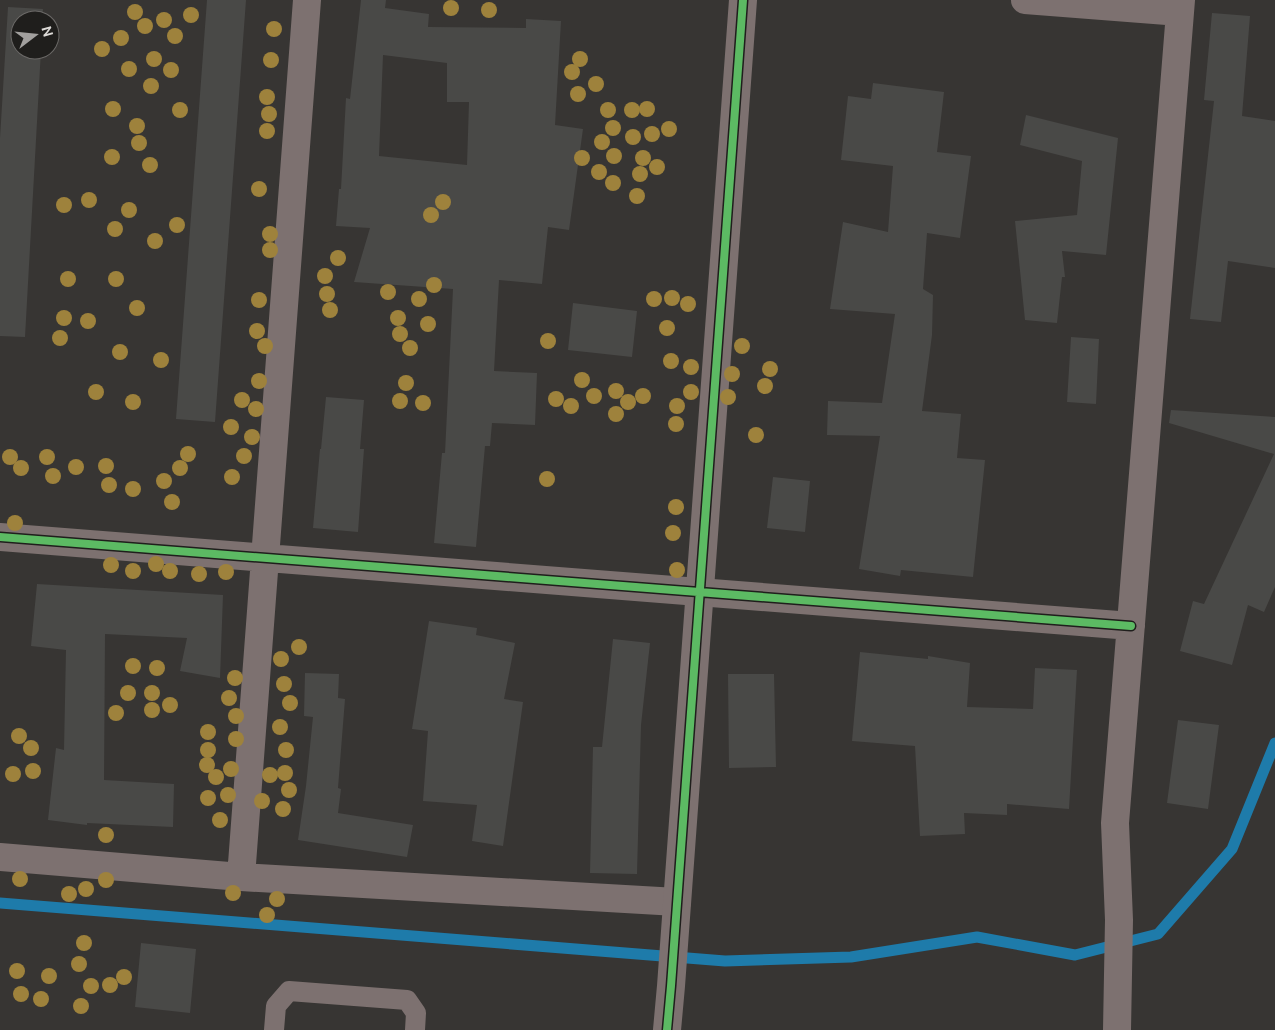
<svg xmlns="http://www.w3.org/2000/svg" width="1275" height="1030" viewBox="0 0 1275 1030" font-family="Ubuntu,sans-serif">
<rect width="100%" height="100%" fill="#373533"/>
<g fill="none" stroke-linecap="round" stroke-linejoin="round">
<path stroke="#1e7baa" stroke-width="11" d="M 0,903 L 725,961 L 851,957 L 977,937 L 1075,955 L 1158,934 L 1232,849 L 1275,743"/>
</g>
<path fill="#494947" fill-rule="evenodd" d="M 207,0 L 246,0 L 215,422 L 176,419 Z
M 361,0 L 386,0 L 385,8 L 429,14 L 428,27 L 526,28 L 526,19 L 561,21 L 555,125 L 583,129 L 569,230 L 548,227 L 542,284 L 499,280 L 494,371 L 537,373 L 535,425 L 492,423 L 490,446 L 485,446 L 476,547 L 434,543 L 442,453 L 445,453 L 453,289 L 354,282 L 370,228 L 336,226 L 339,189 L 341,189 L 346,98 L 350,99 ZM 383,55 L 447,63 L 447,102 L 469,102 L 467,165 L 379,156 Z
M 8,7 L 43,9 L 42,20 L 20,20 L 20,50 L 41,50 L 25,337 L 0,336 L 0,138 Z
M 1212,13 L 1250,16 L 1242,116 L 1275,121 L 1275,268 L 1228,261 L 1221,322 L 1190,319 L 1214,101 L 1204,100 Z
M 873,83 L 944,92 L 937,152 L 971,156 L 960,238 L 927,233 L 923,289 L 933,295 L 932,335 L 922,411 L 961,414 L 957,458 L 985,460 L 973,577 L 901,570 L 900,576 L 859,569 L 880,436 L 827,435 L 828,401 L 882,403 L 895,314 L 830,309 L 843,222 L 888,232 L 893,166 L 841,160 L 848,96 L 871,99 Z
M 1026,115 L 1118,138 L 1106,255 L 1062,251 L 1065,277 L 1062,277 L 1057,323 L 1025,320 L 1015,221 L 1077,215 L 1082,161 L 1020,145 Z
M 573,303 L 637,311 L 632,357 L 568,350 Z
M 1071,337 L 1099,339 L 1096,404 L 1067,402 Z
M 326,397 L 364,400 L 360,449 L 364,449 L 358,532 L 313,528 L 320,449 L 321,449 Z
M 1171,410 L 1275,417 L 1275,587 L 1264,612 L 1248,605 L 1232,665 L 1180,651 L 1193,601 L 1204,604 L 1274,454 L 1169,423 Z
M 773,477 L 810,481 L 805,532 L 767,528 Z
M 37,584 L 223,595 L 220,678 L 180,671 L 187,638 L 105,634 L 104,780 L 174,784 L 173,827 L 87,823 L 87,825 L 48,820 L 56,748 L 64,750 L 66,650 L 31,646 Z
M 429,621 L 477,628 L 476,635 L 515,643 L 504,699 L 523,702 L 503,846 L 472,841 L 477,805 L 423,801 L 428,731 L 412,729 Z
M 613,639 L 650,643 L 641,725 L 637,874 L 590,873 L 593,747 L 602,747 Z
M 860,652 L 928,659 L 928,656 L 970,663 L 967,707 L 1033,709 L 1035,668 L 1077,670 L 1069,809 L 1007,804 L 1007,815 L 964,813 L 965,834 L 920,836 L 915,746 L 852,741 Z
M 305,673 L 339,674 L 338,698 L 345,699 L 338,788 L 341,789 L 338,813 L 413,825 L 407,857 L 298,840 L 306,786 L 313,717 L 304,716 Z
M 728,674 L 774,674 L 776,767 L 729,768 Z
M 1178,720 L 1219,725 L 1208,809 L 1167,803 Z
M 141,943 L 196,949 L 190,1013 L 135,1007 Z"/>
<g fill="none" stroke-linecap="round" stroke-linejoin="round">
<path stroke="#7d7170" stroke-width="20" d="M 274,1030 L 276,1006 L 289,991 L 407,1000 L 416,1013 L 415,1030"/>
<path stroke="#7d7170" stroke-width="28" d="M 1025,0 L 1180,12
M 0,537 L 1131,626
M 0,857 L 241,877 L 677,902
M 241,877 L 307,0
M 1117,1030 L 1119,920 L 1115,823 L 1181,0"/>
<path stroke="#7d7170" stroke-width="28" d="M 667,1030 L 671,986 L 743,0"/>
<defs>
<path id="cycleway" d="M 0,537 L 1131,626
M 667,1030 L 671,986 L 743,0"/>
</defs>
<use href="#cycleway" stroke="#1f1e1c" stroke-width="11"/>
<use href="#cycleway" stroke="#5cba63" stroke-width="8"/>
</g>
<g fill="#9e823c">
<circle cx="451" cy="8" r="8"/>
<circle cx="489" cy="10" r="8"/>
<circle cx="135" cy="12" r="8"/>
<circle cx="191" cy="15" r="8"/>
<circle cx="164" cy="20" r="8"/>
<circle cx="145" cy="26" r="8"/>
<circle cx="274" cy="29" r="8"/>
<circle cx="175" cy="36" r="8"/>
<circle cx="121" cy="38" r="8"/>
<circle cx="102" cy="49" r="8"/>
<circle cx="154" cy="59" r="8"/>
<circle cx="580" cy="59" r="8"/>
<circle cx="271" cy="60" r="8"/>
<circle cx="129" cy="69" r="8"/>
<circle cx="171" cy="70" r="8"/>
<circle cx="572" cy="72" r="8"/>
<circle cx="596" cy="84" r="8"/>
<circle cx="151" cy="86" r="8"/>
<circle cx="578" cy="94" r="8"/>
<circle cx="267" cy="97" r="8"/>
<circle cx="113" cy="109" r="8"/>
<circle cx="647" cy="109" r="8"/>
<circle cx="180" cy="110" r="8"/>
<circle cx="608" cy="110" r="8"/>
<circle cx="632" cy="110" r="8"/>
<circle cx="269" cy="114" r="8"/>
<circle cx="137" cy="126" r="8"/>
<circle cx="613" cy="128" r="8"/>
<circle cx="669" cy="129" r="8"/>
<circle cx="267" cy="131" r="8"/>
<circle cx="652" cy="134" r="8"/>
<circle cx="633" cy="137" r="8"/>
<circle cx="602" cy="142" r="8"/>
<circle cx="139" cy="143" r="8"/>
<circle cx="614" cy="156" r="8"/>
<circle cx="112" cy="157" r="8"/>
<circle cx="582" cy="158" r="8"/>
<circle cx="643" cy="158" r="8"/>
<circle cx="150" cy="165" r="8"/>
<circle cx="657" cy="167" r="8"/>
<circle cx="599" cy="172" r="8"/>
<circle cx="640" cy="174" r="8"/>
<circle cx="613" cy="183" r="8"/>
<circle cx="259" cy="189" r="8"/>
<circle cx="637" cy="196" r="8"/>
<circle cx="89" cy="200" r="8"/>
<circle cx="443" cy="202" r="8"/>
<circle cx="64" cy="205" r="8"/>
<circle cx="129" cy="210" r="8"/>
<circle cx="431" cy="215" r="8"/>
<circle cx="177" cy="225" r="8"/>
<circle cx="115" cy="229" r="8"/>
<circle cx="270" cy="234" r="8"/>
<circle cx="155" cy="241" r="8"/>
<circle cx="270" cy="250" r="8"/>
<circle cx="338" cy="258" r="8"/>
<circle cx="325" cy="276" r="8"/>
<circle cx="68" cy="279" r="8"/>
<circle cx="116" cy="279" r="8"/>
<circle cx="434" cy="285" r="8"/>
<circle cx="388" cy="292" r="8"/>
<circle cx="327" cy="294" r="8"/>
<circle cx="672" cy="298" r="8"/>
<circle cx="419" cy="299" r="8"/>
<circle cx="654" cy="299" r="8"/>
<circle cx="259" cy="300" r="8"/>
<circle cx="688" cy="304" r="8"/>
<circle cx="137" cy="308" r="8"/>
<circle cx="330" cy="310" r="8"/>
<circle cx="64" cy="318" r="8"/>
<circle cx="398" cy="318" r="8"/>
<circle cx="88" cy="321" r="8"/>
<circle cx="428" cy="324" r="8"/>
<circle cx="667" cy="328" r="8"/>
<circle cx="257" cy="331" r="8"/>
<circle cx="400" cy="334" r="8"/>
<circle cx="60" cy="338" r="8"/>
<circle cx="548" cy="341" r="8"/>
<circle cx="265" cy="346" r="8"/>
<circle cx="742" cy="346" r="8"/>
<circle cx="410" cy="348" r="8"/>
<circle cx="120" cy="352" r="8"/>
<circle cx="161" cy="360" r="8"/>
<circle cx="671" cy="361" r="8"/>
<circle cx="691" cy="367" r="8"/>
<circle cx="770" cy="369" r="8"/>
<circle cx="732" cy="374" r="8"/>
<circle cx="582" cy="380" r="8"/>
<circle cx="259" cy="381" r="8"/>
<circle cx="406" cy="383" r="8"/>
<circle cx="765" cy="386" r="8"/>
<circle cx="616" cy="391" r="8"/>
<circle cx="96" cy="392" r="8"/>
<circle cx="691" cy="392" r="8"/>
<circle cx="594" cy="396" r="8"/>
<circle cx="643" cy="396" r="8"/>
<circle cx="728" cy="397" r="8"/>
<circle cx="556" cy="399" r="8"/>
<circle cx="242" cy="400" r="8"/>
<circle cx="400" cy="401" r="8"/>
<circle cx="133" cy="402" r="8"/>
<circle cx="628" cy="402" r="8"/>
<circle cx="423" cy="403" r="8"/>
<circle cx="571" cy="406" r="8"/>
<circle cx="677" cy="406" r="8"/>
<circle cx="256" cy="409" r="8"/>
<circle cx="616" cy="414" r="8"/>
<circle cx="676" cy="424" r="8"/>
<circle cx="231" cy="427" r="8"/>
<circle cx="756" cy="435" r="8"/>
<circle cx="252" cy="437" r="8"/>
<circle cx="188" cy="454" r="8"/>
<circle cx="244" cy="456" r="8"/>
<circle cx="10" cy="457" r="8"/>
<circle cx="47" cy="457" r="8"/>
<circle cx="106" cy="466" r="8"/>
<circle cx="76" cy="467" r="8"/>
<circle cx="21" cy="468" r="8"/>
<circle cx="180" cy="468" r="8"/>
<circle cx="53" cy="476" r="8"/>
<circle cx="232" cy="477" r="8"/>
<circle cx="547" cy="479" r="8"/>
<circle cx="164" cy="481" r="8"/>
<circle cx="109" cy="485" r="8"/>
<circle cx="133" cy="489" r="8"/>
<circle cx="172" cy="502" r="8"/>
<circle cx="676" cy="507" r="8"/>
<circle cx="15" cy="523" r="8"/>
<circle cx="673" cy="533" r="8"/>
<circle cx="156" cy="564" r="8"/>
<circle cx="111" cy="565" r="8"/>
<circle cx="677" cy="570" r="8"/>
<circle cx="133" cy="571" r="8"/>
<circle cx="170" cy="571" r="8"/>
<circle cx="226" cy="572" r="8"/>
<circle cx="199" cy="574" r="8"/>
<circle cx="299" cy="647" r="8"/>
<circle cx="281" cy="659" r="8"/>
<circle cx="133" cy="666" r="8"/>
<circle cx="157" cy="668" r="8"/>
<circle cx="235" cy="678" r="8"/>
<circle cx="284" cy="684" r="8"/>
<circle cx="128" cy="693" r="8"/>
<circle cx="152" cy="693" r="8"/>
<circle cx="229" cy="698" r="8"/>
<circle cx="290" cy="703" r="8"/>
<circle cx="170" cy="705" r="8"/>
<circle cx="152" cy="710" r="8"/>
<circle cx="116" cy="713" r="8"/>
<circle cx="236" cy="716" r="8"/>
<circle cx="280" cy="727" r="8"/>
<circle cx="208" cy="732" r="8"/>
<circle cx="19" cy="736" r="8"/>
<circle cx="236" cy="739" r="8"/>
<circle cx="31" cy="748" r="8"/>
<circle cx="208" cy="750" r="8"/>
<circle cx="286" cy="750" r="8"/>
<circle cx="207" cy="765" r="8"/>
<circle cx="231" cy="769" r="8"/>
<circle cx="33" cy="771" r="8"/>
<circle cx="285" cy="773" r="8"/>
<circle cx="13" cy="774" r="8"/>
<circle cx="270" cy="775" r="8"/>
<circle cx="216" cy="777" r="8"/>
<circle cx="289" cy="790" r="8"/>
<circle cx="228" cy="795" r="8"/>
<circle cx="208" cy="798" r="8"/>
<circle cx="262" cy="801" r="8"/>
<circle cx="283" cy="809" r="8"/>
<circle cx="220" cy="820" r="8"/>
<circle cx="106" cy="835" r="8"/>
<circle cx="20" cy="879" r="8"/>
<circle cx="106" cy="880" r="8"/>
<circle cx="86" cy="889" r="8"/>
<circle cx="233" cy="893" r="8"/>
<circle cx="69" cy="894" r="8"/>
<circle cx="277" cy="899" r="8"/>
<circle cx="267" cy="915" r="8"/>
<circle cx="84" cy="943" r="8"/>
<circle cx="79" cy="964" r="8"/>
<circle cx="17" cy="971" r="8"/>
<circle cx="49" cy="976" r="8"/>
<circle cx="124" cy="977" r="8"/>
<circle cx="110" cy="985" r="8"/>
<circle cx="91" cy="986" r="8"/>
<circle cx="21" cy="994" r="8"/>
<circle cx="41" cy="999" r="8"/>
<circle cx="81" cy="1006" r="8"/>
</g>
<g transform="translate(35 35) rotate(74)"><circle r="24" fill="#1f1e1c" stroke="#6b6967"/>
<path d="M0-4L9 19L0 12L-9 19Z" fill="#a2a09e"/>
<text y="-8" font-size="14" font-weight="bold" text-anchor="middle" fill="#dcdad7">N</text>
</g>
</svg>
